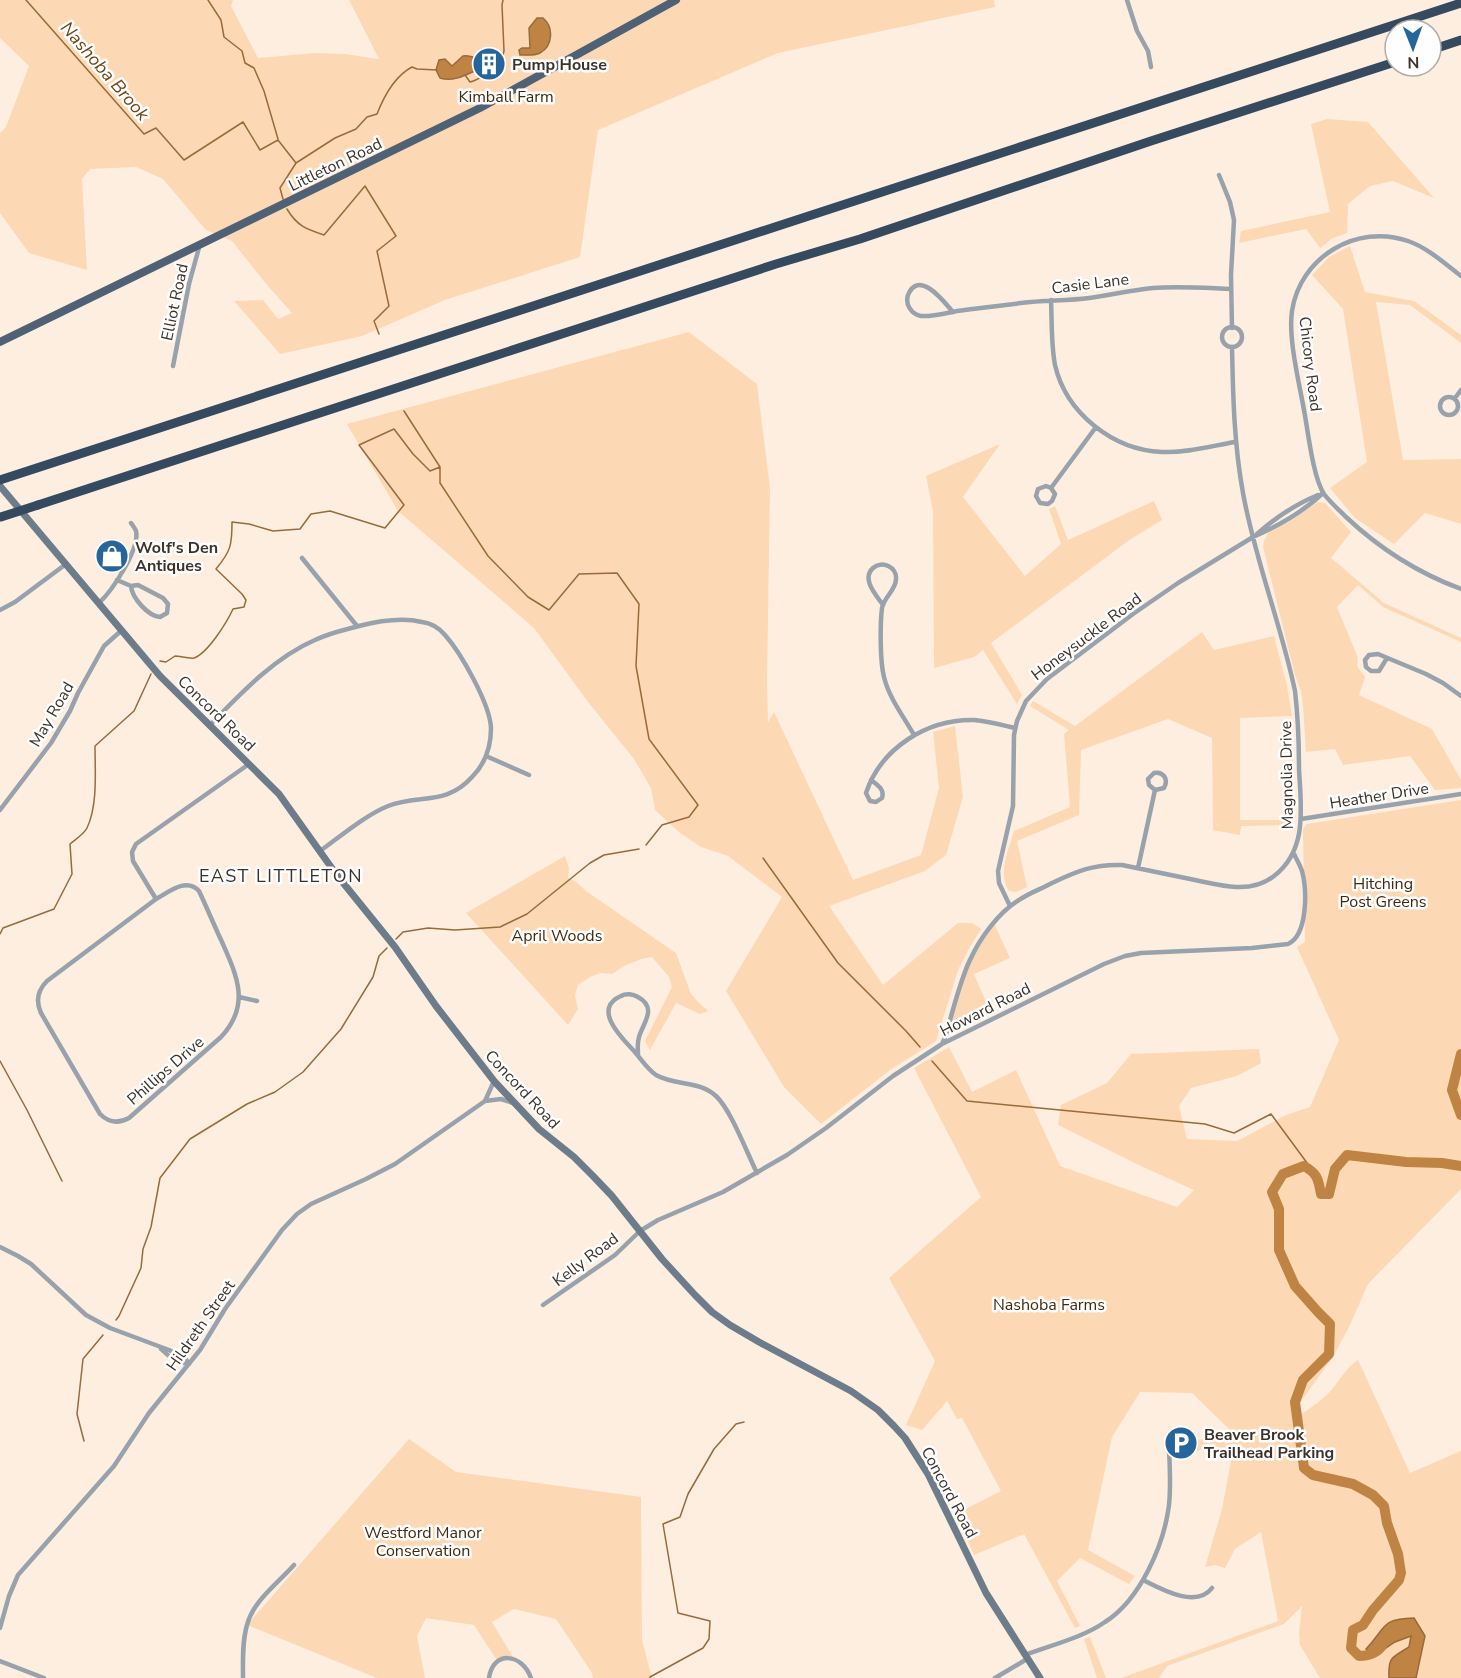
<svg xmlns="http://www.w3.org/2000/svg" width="1461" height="1678" viewBox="0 0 1461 1678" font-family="'Nunito Sans',sans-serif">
<rect width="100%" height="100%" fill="#feeedf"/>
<path fill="#fdd8b4" d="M 0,0 L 233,0 L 231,6 L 258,58 L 316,53 L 345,54 L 379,59 L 349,0 L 994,0 L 995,7 L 778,53 L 598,130 L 580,257 L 445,300 L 362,336 L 280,354 L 234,301 L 263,300 L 278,319 L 292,313 L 267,285 L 232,241 L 206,230 L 163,179 L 136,167 L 90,169 L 82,179 L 87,270 L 29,253 L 0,213 L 0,133 L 6,127 L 29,66 L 0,38 Z
M 1327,119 L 1368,122 L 1434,198 L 1393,181 L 1370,186 L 1348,204 L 1347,233 L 1333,238 L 1320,248 L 1306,229 L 1239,243 L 1241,231 L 1330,212 L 1311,124 Z
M 1350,246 L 1365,292 L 1414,301 L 1461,335 L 1461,343 L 1410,305 L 1376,302 L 1403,460 L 1461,459 L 1461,524 L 1425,513 L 1394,544 L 1355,518 L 1330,488 L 1367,462 L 1343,309 L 1312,275 L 1329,257 Z
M 689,332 L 757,384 L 770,488 L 767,682 L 768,722 L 774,712 L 853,880 L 921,855 L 939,788 L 933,732 L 955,726 L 963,797 L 946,855 L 925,871 L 829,906 L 883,985 L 958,923 L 972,923 L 981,929 L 967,952 L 958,970 L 936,1041 L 890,1070 L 821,1124 L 784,1087 L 726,991 L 782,897 L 728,856 L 701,847 L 680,833 L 655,810 L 651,788 L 634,759 L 588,702 L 534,628 L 398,511 L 347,424 Z
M 1000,444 L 963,497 L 1025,576 L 1061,544 L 1049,509 L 1055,506 L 1068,540 L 1154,501 L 1162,520 L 1128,541 L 991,643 L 1022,695 L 1017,704 L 983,650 L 974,657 L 934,668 L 933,511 L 926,476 Z
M 1318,502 L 1325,503 L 1351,532 L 1331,558 L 1384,603 L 1461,638 L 1461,642 L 1383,607 L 1358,585 L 1337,607 L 1358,658 L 1357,666 L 1365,677 L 1359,695 L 1432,729 L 1461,780 L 1461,788 L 1435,790 L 1410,756 L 1343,765 L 1335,749 L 1306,752 L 1303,706 L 1301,691 L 1295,675 L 1263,547 L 1264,541 L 1268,533 Z
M 1202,632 L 1214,650 L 1274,636 L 1287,686 L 1292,716 L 1240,718 L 1240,820 L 1293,820 L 1293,825 L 1241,826 L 1240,835 L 1213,830 L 1212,738 L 1168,719 L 1081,750 L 1079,815 L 1017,841 L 1027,887 L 1016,892 L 1009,891 C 997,873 1009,850 1014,831 L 1070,807 L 1064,734 L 1069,730 L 1030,706 L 1033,701 L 1075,726 Z
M 1461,800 L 1461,1189 L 1368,1284 L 1350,1325 L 1333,1357 L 1297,1407 L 1300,1415 C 1312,1407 1324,1399 1333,1388 C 1342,1377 1346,1368 1358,1360 L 1410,1473 L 1461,1451 L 1461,1678 L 1320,1678 L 1300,1645 L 1299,1633 L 1302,1606 L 1284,1624 L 1167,1666 L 1159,1678 L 1121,1678 L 1278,1621 L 1261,1532 L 1235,1549 L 1225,1568 L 1215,1565 L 1205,1567 L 1222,1509 L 1231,1461 L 1214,1447 L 1187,1453 L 1184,1441 L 1236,1436 L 1192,1393 L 1140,1392 L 1112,1437 L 1088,1550 L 1135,1576 L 1129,1584 L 1080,1558 L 1057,1581 L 1080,1626 L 1075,1628 L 1024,1534 L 974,1555 L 956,1514 L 1001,1491 L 962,1418 L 957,1419 L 947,1401 L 922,1430 L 906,1425 L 935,1361 L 889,1278 L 981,1197 L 914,1068 L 949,1047 L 972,1092 L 1016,1070 L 1060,1166 L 1177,1207 L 1194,1190 L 1141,1166 L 1058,1125 L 1061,1105 L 1107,1083 L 1131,1054 L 1259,1049 L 1261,1063 L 1237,1076 L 1191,1088 L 1179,1106 L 1187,1139 L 1237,1141 L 1286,1115 L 1310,1107 L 1339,1040 L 1297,947 L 1305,942 L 1303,829 L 1307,824 Z
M 565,856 L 569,868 L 568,878 L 575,881 L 586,891 L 676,953 L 691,994 L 698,1002 L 708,1011 L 700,1014 L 676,1003 L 650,1050 L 645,1041 L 672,987 L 669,977 L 652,957 L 641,959 L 624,966 L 612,974 L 601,973 L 590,977 L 578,985 L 575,995 L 578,1009 L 568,1025 L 466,913 Z
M 993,921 L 1010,958 L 974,974 L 990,1011 L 943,1036 L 965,964 L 977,942 Z
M 409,1439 L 456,1472 L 641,1497 L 642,1640 L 652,1678 L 593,1678 L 592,1673 L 556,1619 L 514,1609 L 492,1622 L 514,1659 L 498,1662 L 474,1625 L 426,1618 L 417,1636 L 425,1678 L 377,1678 L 247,1625 Z
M 1090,1637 L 1106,1678 L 1097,1678 L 1084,1639 Z"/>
<path fill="#bf8443" stroke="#986b3b" stroke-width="1.5" d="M 537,18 L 543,18 C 554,27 553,46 540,53 C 534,56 526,55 520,55 L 519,50 L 522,48 L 530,48 L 529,28 Z
M 463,56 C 470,55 477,58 483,62 L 484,67 C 470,72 456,83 440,78 L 436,70 L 439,60 L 445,59 L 452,66 Z
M 1414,1618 L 1425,1636 L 1416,1678 L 1389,1678 C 1388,1656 1392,1658 1409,1647 L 1411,1636 L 1395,1642 L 1374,1656 L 1366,1649 C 1387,1627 1380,1619 1414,1618 Z"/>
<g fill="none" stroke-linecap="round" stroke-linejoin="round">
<path stroke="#986b3b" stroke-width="1.5" d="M 26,0 L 144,134 L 156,128 L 184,160 L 243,122 L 260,150 L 278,140 L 296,163 L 280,188 L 283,199
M 208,0 L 221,20 L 224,37 L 242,51 L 245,63 L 254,68 L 264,91 L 278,139
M 501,62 L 504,51 L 502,5 L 503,0
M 465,75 L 470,82 C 482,79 487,71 498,67
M 296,163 L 335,138 L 356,129 L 367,117 L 377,114 C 384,96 395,76 412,67 L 417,69 L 437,70
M 287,209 C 297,226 306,229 324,235 L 365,186 L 396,236 L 377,251 L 389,306 L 374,321 L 379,334
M 404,411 L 440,467 L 440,483 L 488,556 L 528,597 L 549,610 L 579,574 L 617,573 L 639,604 L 636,666 L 649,739 L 698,805 L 689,817 L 662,825 L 646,845
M 160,661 L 166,662 L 175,656 C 180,656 189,659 194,658 C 208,653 227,622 233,609 L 244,607 L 246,600 L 242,594 L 216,569 C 231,551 232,545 232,522 L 249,524 L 273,531 L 300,529 L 311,514 L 330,511 L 385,528 L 404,505 L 359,445 L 394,429 L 413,454 L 430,471 L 440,467
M 763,858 L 838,963 L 906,1031 L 920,1047
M 0,934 L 3,928 L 54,909 L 72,874 L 70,844 C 76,839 84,834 87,828 C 98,805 95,770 95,746 L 134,711 L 151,674
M 396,939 L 403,932 L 428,928 L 455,930 L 500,927 L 527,914 L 590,863 L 604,855 L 639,849
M 0,1061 L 27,1110 L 62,1181
M 932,1061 L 967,1101 L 1205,1124 L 1234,1133 L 1271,1114 L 1313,1171
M 116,1320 L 119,1316 L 141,1268 L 143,1249 L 151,1227 L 160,1178 L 190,1139 L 247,1104 L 275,1092 L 303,1072 L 341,1029 L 373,977 L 379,956 L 387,948
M 84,1441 L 77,1414 L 83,1359 L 103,1335
M 650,1678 L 650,1677 L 703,1648 L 709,1639 L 710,1621 L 678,1613 L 663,1524 L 680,1517 L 688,1494 L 714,1449 L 736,1424 L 744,1422"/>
<path stroke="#bf8443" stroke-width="10" d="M 1461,1054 L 1452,1090 L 1461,1115
M 1382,1646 C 1376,1654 1368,1656 1359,1656 L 1351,1648 L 1353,1630 L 1363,1625 L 1373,1610 L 1399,1580 L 1401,1573 L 1398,1554 L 1387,1523 L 1384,1506 L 1373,1495 L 1353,1484 L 1313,1475 L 1304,1468 L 1295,1402 L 1303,1380 L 1329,1354 L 1330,1324 L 1318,1312 L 1295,1286 L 1279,1250 L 1279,1209 L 1272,1192 L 1283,1174 L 1304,1166 C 1318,1174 1318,1179 1321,1194 L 1329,1194 L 1335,1169 L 1347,1155 L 1406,1162 L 1442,1163 L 1461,1166"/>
<path stroke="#97a2ad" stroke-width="4.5" d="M 1127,0 L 1137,31 L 1148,51 L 1151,67
M 1219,175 L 1230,202 L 1234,220 L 1231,275 L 1232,328
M 1461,276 C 1444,263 1428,248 1408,241 C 1357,223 1300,257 1292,311 C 1288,338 1299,382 1304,410 C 1308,431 1313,478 1324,494 C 1330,502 1339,510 1346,517 C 1379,548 1418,573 1461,589
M 1051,300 C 1052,322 1051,344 1055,365 C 1066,413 1113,450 1162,452 C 1186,453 1211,446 1235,442
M 953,312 C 945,303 919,268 908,295 C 905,304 911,314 921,316 C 932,317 946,313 957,311 C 978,308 1000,306 1021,303 C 1044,300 1067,301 1089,298 C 1111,295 1132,290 1153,288 C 1179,286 1205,288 1231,289
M1222 337a10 10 0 1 1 20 0a10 10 0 1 1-20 0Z
M 173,366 L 189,284 L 200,244
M1440 406a9 9 0 1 1 18 0a9 9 0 1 1-18 0Z
M 1455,398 L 1461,390
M 1051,488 L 1046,486 L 1038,489 L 1036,496 L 1040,503 L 1048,504 L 1052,501 L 1055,494 L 1051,488 L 1096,427
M 1257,534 C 1275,518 1296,504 1318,495
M 302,558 L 357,626
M 117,580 L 131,586 C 132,598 148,616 160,617 L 167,613 L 168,604 L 163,598 L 138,585 L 131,586
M 99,603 C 112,591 140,549 136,531 C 135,528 133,526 131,523
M 883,605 C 876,595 861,579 873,568 C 882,560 897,567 896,579 C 896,590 884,597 882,608 C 880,624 880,662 884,677 C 889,698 904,717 914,735
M 0,610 L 15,602 L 66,564
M 1387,658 L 1379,671 L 1371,671 L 1366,667 L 1365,660 L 1369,655 L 1378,654 L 1426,674 L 1443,683 L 1461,696
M 210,725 C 240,694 275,657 315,640 C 329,633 344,630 359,626 C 378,621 402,617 422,622 C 431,623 439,628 445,635 C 461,653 490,704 491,728 C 491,746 485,764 472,777 C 446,806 419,794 388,806 C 364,816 341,836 320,851
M 486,756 L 529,775
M 871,780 C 877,785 885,789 882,798 L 876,802 L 870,801 L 866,793 C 881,748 927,719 974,720 C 988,721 1002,725 1015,728
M 0,810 L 51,743 L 70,711 L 78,693 L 104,646 L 122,630
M 1301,819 L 1461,794
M 1138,868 L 1155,790 L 1164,788 C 1169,779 1163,771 1154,773 L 1148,779 L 1149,785 L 1155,790
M 156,899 C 169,892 186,877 199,891 C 207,908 214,925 222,942 C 237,976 251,1005 221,1037 L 129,1118 C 118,1124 108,1122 100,1114 L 41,1013 C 35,1000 38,990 47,981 L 156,899 L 133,861 L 132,852 L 136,844 L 249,764
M 1010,906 L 999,883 L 998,871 L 1013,806 L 1014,735 L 1017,721 L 1026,701 L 1047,679 L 1133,614 L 1178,583 L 1253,537 C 1278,526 1303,512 1323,493
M 239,997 L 257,1001
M 942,1044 C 947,1035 949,1023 952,1013 C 957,995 962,977 970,960 C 980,938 998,913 1019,900 C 1029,893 1041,889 1052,883 C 1077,871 1094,864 1122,865 C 1147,870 1171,875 1195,880 C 1209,883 1225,887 1240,887 C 1252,887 1265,883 1274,876 C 1308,850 1301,807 1299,769 C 1299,743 1298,717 1295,691 C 1281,624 1255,560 1243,493 C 1234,444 1233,396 1232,347
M 638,1055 C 638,1049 637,1043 639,1037 C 643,1023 658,1008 638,997 C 633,994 626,993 621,996 C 591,1009 623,1039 634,1051 C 641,1059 647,1069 656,1075 C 675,1086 699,1080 716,1096 C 731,1110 747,1153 757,1173
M 485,1101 L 494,1081
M 0,1247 L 18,1256 L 31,1264 L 86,1315 L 110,1328 L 169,1350 L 185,1358 L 189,1364
M 543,1305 L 615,1255 L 640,1231 L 658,1220 L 723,1192 L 787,1155 L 826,1128 L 893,1076 L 942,1044 L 1104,964 L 1125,956 L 1141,953 L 1252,948 L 1288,944 C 1308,935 1307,890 1302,871 C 1300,865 1297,860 1294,854
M 161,1349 C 169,1357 178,1363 189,1364
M 1143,1580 C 1161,1589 1196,1609 1212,1588
M 0,1628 L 9,1596 L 18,1575 L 114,1466 L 149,1413 L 200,1350 L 225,1309 L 282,1230 L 297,1214 L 311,1204 L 366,1179 L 395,1164 L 485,1101 L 501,1099 L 513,1103
M 1025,1655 C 1051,1645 1082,1638 1105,1622 C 1140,1600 1164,1545 1169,1505 C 1171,1486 1170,1468 1169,1450
M 0,1661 L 44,1678
M 243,1678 C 243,1661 242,1642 247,1625 C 253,1601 278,1583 294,1565
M 489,1678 C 493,1650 522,1653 531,1678
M 995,1678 L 1027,1659"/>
<path stroke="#6d7c8b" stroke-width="7" d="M 0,486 L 160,676 L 279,794 L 336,874 L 395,947 L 436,1006 L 494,1081 L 539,1129 L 574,1157 L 593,1176 L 612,1196 L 662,1259 L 695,1295 L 712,1312 L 730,1325 L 759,1342 L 851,1391 L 878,1410 L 894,1426 L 905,1438 L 928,1474 L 986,1593 L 1040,1678"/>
<path stroke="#4f6174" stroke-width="8" d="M 0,342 L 480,108 L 676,0"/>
<path stroke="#354a5f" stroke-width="9" d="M 1431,50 L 1461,40
M 0,480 L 1461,3
M 38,505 L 776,264 L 860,239 L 1151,141 L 1395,62"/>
<path stroke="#354a5f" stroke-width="9" d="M 1,517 L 38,505"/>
</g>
<defs>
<symbol id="building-disc" viewBox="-11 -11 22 22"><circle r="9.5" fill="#26659b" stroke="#fefefe"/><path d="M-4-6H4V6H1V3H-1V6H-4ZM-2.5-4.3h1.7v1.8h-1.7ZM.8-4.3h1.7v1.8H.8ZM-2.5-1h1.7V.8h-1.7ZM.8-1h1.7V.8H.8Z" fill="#fff"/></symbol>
<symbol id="shop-disc" viewBox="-11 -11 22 22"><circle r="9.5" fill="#26659b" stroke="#fefefe"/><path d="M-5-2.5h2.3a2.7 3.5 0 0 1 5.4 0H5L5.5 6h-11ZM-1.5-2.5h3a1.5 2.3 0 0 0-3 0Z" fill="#fff"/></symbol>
<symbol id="parking-disc" viewBox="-11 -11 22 22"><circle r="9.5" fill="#26659b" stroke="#fefefe"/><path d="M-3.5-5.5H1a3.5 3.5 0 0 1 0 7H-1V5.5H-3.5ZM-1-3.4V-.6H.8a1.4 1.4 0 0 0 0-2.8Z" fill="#fff"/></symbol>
</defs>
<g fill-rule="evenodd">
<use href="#building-disc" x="470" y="45" width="38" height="38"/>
<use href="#shop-disc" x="93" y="537" width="38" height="38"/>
<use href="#parking-disc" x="1162" y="1424" width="38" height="38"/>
</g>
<g text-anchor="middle" stroke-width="5" stroke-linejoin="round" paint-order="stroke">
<g font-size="16" font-weight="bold" fill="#3d3229" stroke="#fefefe" text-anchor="start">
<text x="512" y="70">Pump House</text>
<text x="135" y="553">Wolf's Den<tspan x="135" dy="18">Antiques</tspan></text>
<text x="1204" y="1440">Beaver Brook<tspan x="1204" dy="18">Trailhead Parking</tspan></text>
</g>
<g font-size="16" fill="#42290d" stroke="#fefefe">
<text x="506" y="102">Kimball Farm</text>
<text x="1383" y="889">Hitching<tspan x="1383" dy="18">Post Greens</tspan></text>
<text x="557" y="941">April Woods</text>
<text x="1049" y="1310">Nashoba Farms</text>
<text x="423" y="1538">Westford Manor<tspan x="423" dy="18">Conservation</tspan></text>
</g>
<g font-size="16" fill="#3d3229" stroke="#fefefe">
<text transform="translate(335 164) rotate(-26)" y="6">Littleton Road</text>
<text transform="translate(1090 283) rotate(-7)" y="6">Casie Lane</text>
<text transform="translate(174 302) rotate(-78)" y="6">Elliot Road</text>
<text transform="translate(1311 364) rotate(83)" y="6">Chicory Road</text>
<text transform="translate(1086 636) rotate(-37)" y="6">Honeysuckle Road</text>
<text transform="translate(217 713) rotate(44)" y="6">Concord Road</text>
<text transform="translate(51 714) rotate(-60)" y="6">May Road</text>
<text transform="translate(1286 775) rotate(-91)" y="6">Magnolia Drive</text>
<text transform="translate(1379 795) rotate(-9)" y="6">Heather Drive</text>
<text transform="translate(985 1009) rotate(-27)" y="6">Howard Road</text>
<text transform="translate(165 1070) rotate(-41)" y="6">Phillips Drive</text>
<text transform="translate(523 1089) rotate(47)" y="6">Concord Road</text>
<text transform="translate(585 1259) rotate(-37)" y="6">Kelly Road</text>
<text transform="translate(200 1325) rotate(-55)" y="6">Hildreth Street</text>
<text transform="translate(950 1492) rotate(62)" y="6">Concord Road</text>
</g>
<g font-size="18" font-style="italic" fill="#6d4414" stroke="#fefefe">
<text transform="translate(105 71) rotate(49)" y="6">Nashoba Brook</text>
</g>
<g font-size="18" letter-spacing="1.5" fill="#3d3229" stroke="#fefefe">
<text x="281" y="882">EAST LITTLETON</text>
</g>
</g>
<g transform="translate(1413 48) rotate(179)"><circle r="28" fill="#fefefe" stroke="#b1aca9" stroke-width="1.5"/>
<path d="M0-4.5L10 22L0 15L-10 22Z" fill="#26659b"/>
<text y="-9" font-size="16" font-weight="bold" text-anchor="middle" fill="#3d3229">N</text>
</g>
</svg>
